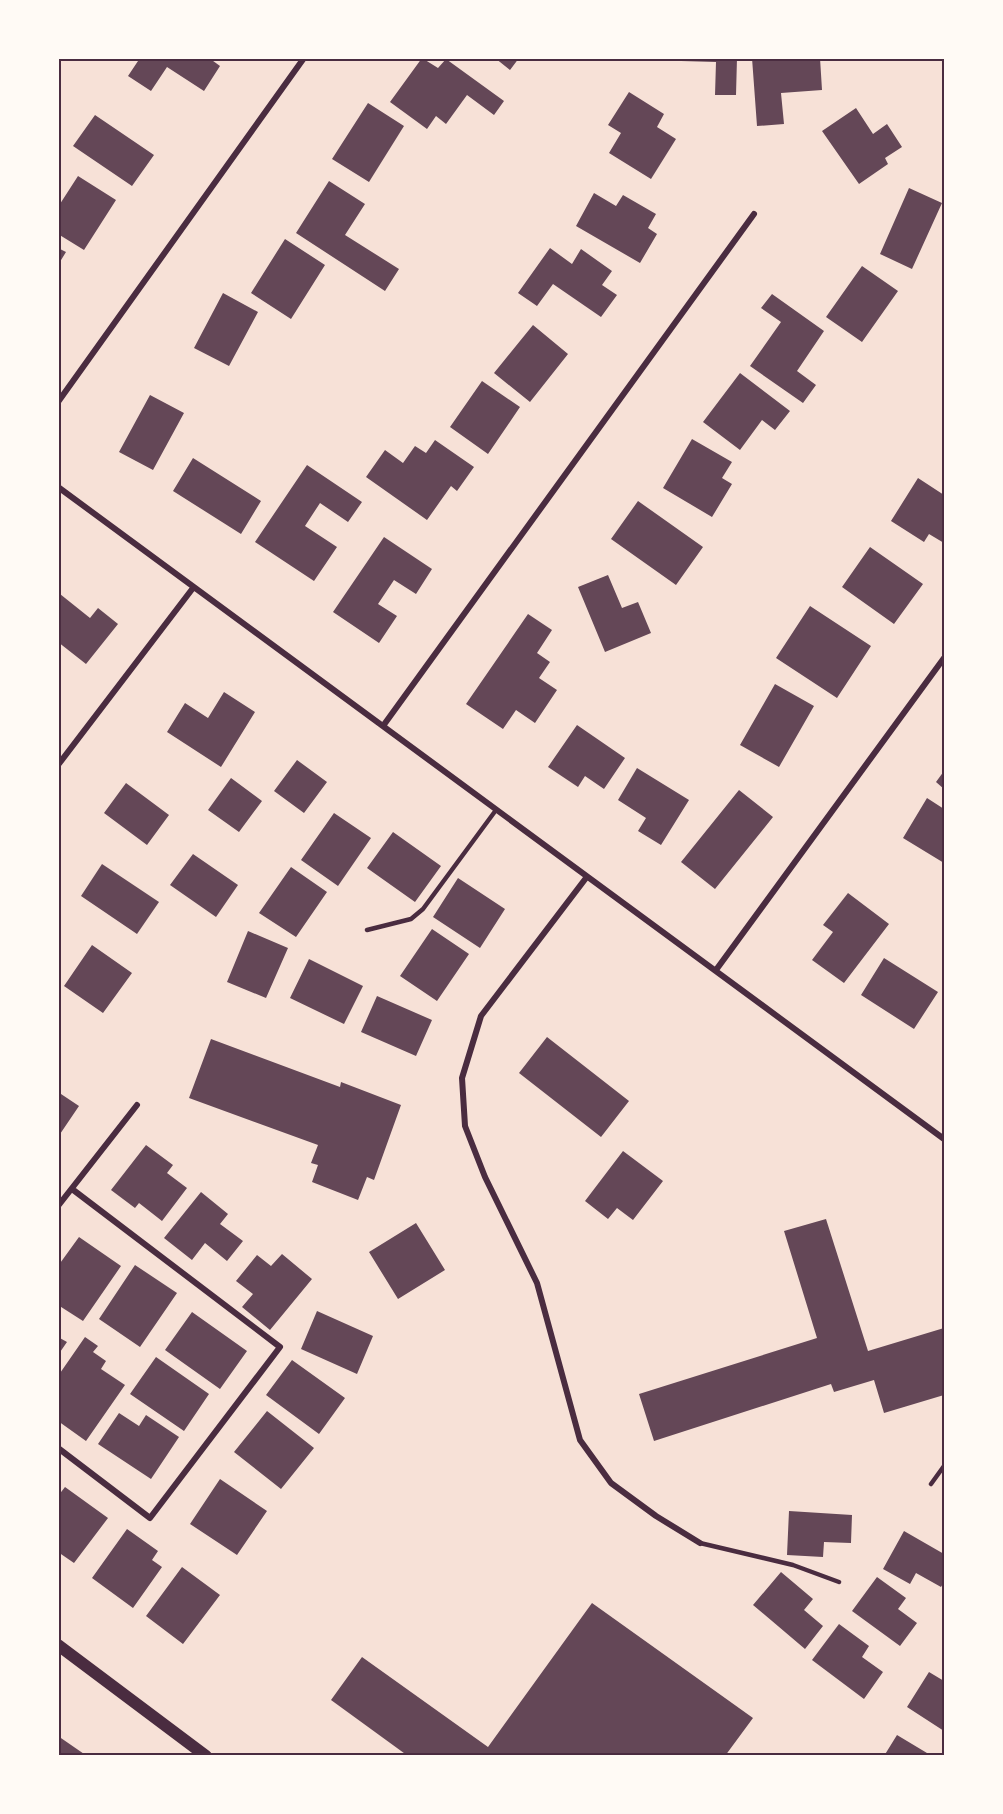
<svg xmlns="http://www.w3.org/2000/svg" width="1003" height="1814" viewBox="0 0 1003 1814" font-family="'IBM Plex Sans',sans-serif">
<rect width="100%" height="100%" fill="#f7e1d7"/>
<path fill="#644757" d="M 140,58 L 209,58 L 220,66 L 204,91 L 167,67 L 151,91 L 128,76 Z
M 422,58 L 438,68 L 446,59 L 504,101 L 494,115 L 467,95 L 446,124 L 436,116 L 427,129 L 390,102 Z
M 495,58 L 519,58 L 510,70 Z
M 681,58 L 737,58 L 736,95 L 715,95 L 716,62 L 681,61 Z
M 752,58 L 820,58 L 822,90 L 781,93 L 784,124 L 757,126 Z
M 629,92 L 664,114 L 657,127 L 676,139 L 651,179 L 609,153 L 621,133 L 608,125 Z
M 368,103 L 404,126 L 369,182 L 332,159 Z
M 856,108 L 873,134 L 887,124 L 902,147 L 885,158 L 888,164 L 859,184 L 822,131 Z
M 95,115 L 154,155 L 132,186 L 73,146 Z
M 78,176 L 116,200 L 84,250 L 58,234 L 58,207 Z
M 329,181 L 365,204 L 345,235 L 399,269 L 385,291 L 296,233 Z
M 909,188 L 942,203 L 912,269 L 880,254 Z
M 594,193 L 616,206 L 623,195 L 656,214 L 648,228 L 657,234 L 640,263 L 576,226 Z
M 285,239 L 325,265 L 291,319 L 251,293 Z
M 58,248 L 66,252 L 58,265 Z
M 550,248 L 572,264 L 581,249 L 612,271 L 602,285 L 617,295 L 601,317 L 553,284 L 537,306 L 518,293 Z
M 862,266 L 898,291 L 862,342 L 826,317 Z
M 223,293 L 258,312 L 229,366 L 194,348 Z
M 772,294 L 824,331 L 797,371 L 816,385 L 803,403 L 750,366 L 781,322 L 761,308 Z
M 533,325 L 568,354 L 530,402 L 494,373 Z
M 740,373 L 790,411 L 775,430 L 762,420 L 740,450 L 703,422 Z
M 482,381 L 520,407 L 488,454 L 450,427 Z
M 150,395 L 184,413 L 153,470 L 119,452 Z
M 692,439 L 732,462 L 722,478 L 732,484 L 712,517 L 663,488 Z
M 435,440 L 474,467 L 457,491 L 451,486 L 427,520 L 366,477 L 385,450 L 403,463 L 415,446 L 426,453 Z
M 193,458 L 261,501 L 241,534 L 173,491 Z
M 307,465 L 362,502 L 348,522 L 320,503 L 305,526 L 337,547 L 314,581 L 255,542 Z
M 918,478 L 944,495 L 944,543 L 929,534 L 924,542 L 891,521 Z
M 638,501 L 703,547 L 676,585 L 611,539 Z
M 384,537 L 432,569 L 416,594 L 394,580 L 378,604 L 397,616 L 379,643 L 333,612 Z
M 870,547 L 923,584 L 894,624 L 842,587 Z
M 608,575 L 622,608 L 638,602 L 651,633 L 605,652 L 578,587 Z
M 60,594 L 90,618 L 98,608 L 118,624 L 86,664 L 58,642 Z
M 810,606 L 871,646 L 837,698 L 776,658 Z
M 528,614 L 552,630 L 537,653 L 550,662 L 539,678 L 557,690 L 535,723 L 516,710 L 503,729 L 466,704 Z
M 775,684 L 814,706 L 779,767 L 740,745 Z
M 224,692 L 255,712 L 221,767 L 167,732 L 185,703 L 208,718 Z
M 577,725 L 625,758 L 604,789 L 585,776 L 578,787 L 548,767 Z
M 297,760 L 327,782 L 304,813 L 274,791 Z
M 637,768 L 689,800 L 661,845 L 638,831 L 646,818 L 618,800 Z
M 944,771 L 944,789 L 936,782 Z
M 231,778 L 262,801 L 239,832 L 208,810 Z
M 126,783 L 169,815 L 147,845 L 104,813 Z
M 739,790 L 773,817 L 715,889 L 681,862 Z
M 927,798 L 944,809 L 944,863 L 903,838 Z
M 334,813 L 371,838 L 338,886 L 301,860 Z
M 393,832 L 441,866 L 415,902 L 367,868 Z
M 193,854 L 238,885 L 216,917 L 170,885 Z
M 102,864 L 159,902 L 137,934 L 81,896 Z
M 291,867 L 327,892 L 296,937 L 259,913 Z
M 458,878 L 505,909 L 480,948 L 433,917 Z
M 848,893 L 889,924 L 844,983 L 812,960 L 833,932 L 823,925 Z
M 432,929 L 469,954 L 437,1001 L 400,976 Z
M 248,931 L 288,948 L 266,998 L 227,982 Z
M 92,945 L 132,973 L 103,1013 L 64,986 Z
M 884,958 L 938,992 L 914,1029 L 861,995 Z
M 309,959 L 363,986 L 344,1024 L 290,998 Z
M 377,996 L 432,1020 L 416,1056 L 361,1032 Z
M 547,1037 L 629,1101 L 601,1137 L 519,1073 Z
M 211,1039 L 340,1087 L 341,1082 L 401,1105 L 374,1180 L 367,1177 L 358,1200 L 312,1182 L 318,1165 L 311,1163 L 318,1145 L 189,1098 Z
M 58,1092 L 79,1106 L 58,1137 Z
M 146,1145 L 173,1165 L 167,1173 L 187,1188 L 162,1221 L 139,1203 L 135,1208 L 111,1190 Z
M 623,1151 L 663,1181 L 633,1220 L 617,1208 L 608,1219 L 585,1201 Z
M 201,1192 L 228,1214 L 220,1224 L 243,1241 L 227,1261 L 205,1243 L 192,1260 L 164,1238 Z
M 826,1219 L 868,1351 L 944,1328 L 944,1395 L 884,1413 L 874,1380 L 834,1392 L 831,1384 L 654,1441 L 639,1394 L 817,1338 L 784,1231 Z
M 416,1223 L 445,1270 L 398,1299 L 369,1252 Z
M 79,1237 L 121,1266 L 83,1321 L 58,1305 L 58,1266 Z
M 282,1254 L 312,1279 L 270,1330 L 242,1307 L 253,1294 L 236,1281 L 257,1255 L 271,1266 Z
M 135,1265 L 177,1293 L 140,1347 L 99,1319 Z
M 317,1311 L 373,1336 L 357,1374 L 301,1349 Z
M 192,1312 L 247,1351 L 220,1389 L 165,1350 Z
M 58,1337 L 67,1342 L 58,1355 Z
M 85,1337 L 98,1346 L 93,1352 L 106,1361 L 101,1369 L 125,1385 L 86,1441 L 58,1421 L 58,1376 Z
M 156,1357 L 209,1394 L 184,1431 L 130,1394 Z
M 292,1360 L 345,1398 L 319,1434 L 266,1395 Z
M 267,1411 L 314,1448 L 281,1489 L 234,1452 Z
M 119,1413 L 139,1426 L 146,1415 L 179,1437 L 151,1479 L 98,1444 Z
M 220,1479 L 267,1511 L 237,1555 L 190,1524 Z
M 65,1487 L 108,1518 L 74,1563 L 58,1552 L 58,1496 Z
M 789,1511 L 852,1515 L 851,1543 L 824,1542 L 823,1557 L 787,1555 Z
M 127,1529 L 158,1551 L 152,1560 L 162,1567 L 133,1608 L 92,1578 Z
M 904,1531 L 944,1554 L 944,1582 L 941,1587 L 916,1573 L 910,1584 L 883,1569 Z
M 182,1567 L 220,1595 L 183,1644 L 146,1616 Z
M 781,1572 L 813,1599 L 804,1610 L 823,1626 L 805,1649 L 753,1605 Z
M 877,1577 L 906,1598 L 898,1609 L 917,1623 L 900,1646 L 852,1611 Z
M 592,1603 L 753,1718 L 725,1756 L 408,1756 L 331,1700 L 362,1657 L 488,1747 Z
M 839,1624 L 869,1646 L 862,1657 L 883,1672 L 864,1699 L 812,1660 Z
M 929,1672 L 944,1681 L 944,1731 L 907,1707 Z
M 897,1735 L 932,1756 L 884,1756 Z
M 58,1736 L 87,1756 L 58,1756 Z"/>
<g fill="none" stroke-linecap="round" stroke-linejoin="round">
<path stroke="#4a2c40" stroke-width="4.5" d="M 367,930 L 411,919 L 423,909 L 496,810
M 931,1484 L 944,1466
M 700,1543 L 793,1565 L 839,1582"/>
<path stroke="#4a2c40" stroke-width="6" d="M 58,402 L 304,58
M 58,487 L 944,1139
M 383,726 L 754,214
M 58,765 L 193,588
M 586,878 L 481,1016 L 462,1078 L 465,1126 L 485,1177 L 537,1283 L 580,1440 L 611,1483 L 656,1516 L 700,1543
M 716,970 L 944,658
M 58,1206 L 137,1105
M 58,1448 L 150,1518 L 280,1347 L 72,1189"/>
<path stroke="#4a2c40" stroke-width="12" d="M 58,1645 L 206,1756"/>
</g>
<rect width="1003" height="1814" fill="none" stroke="#fffaf5" stroke-width="120"/>
<rect x="60" y="60" width="883" height="1694" fill="none" stroke="#4a2c40" stroke-width="2"/>
</svg>
